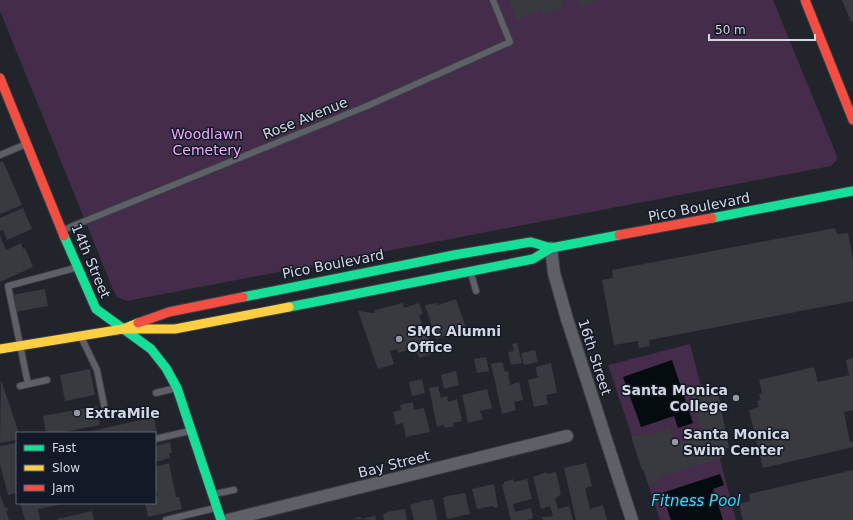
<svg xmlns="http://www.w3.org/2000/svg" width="853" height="520" viewBox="0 0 853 520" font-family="'DejaVu Sans',sans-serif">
<rect width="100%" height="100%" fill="#21242b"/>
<path fill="#442c4a" d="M 0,0 L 773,0 L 837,156 L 836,161 L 831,166 L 127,301 L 117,297 L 112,287 L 0,11 Z
M 690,344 L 736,520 L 660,520 L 608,365 Z"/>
<path fill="#040c10" d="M 672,360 L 693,423 L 678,428 L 674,416 L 641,427 L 623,377 Z
M 720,474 L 724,485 L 713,489 L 723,520 L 671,520 L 662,493 Z"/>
<path fill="#393a40" d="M 509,0 L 566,0 L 562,2 L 564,7 L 547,15 L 547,13 L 543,15 L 541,10 L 517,20 Z
M 578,0 L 599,0 L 581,7 Z
M 842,0 L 853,0 L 853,21 L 851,22 Z
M 3,161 L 22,205 L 0,214 L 0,162 Z
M 23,208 L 32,229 L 7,240 L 3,230 L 0,231 L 0,218 Z
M 835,228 L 837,234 L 848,233 L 853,259 L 853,301 L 649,340 L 650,346 L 639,348 L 638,341 L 614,345 L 602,280 L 613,278 L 612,270 Z
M 0,235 L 6,250 L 21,243 L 23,249 L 25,248 L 33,267 L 0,282 Z
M 45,289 L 48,306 L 15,312 L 12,295 Z
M 456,299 L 466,328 L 436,339 L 425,305 L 437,303 L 438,305 Z
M 403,303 L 404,308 L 419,303 L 423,314 L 419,315 L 425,334 L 428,333 L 434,353 L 419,358 L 414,343 L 412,344 L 413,348 L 398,353 L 397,349 L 390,351 L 394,364 L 378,369 L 358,311 L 374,313 L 375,310 Z
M 517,343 L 522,363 L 511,365 L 508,352 L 514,351 L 512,344 Z
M 535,350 L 538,362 L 524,365 L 521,353 Z
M 486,357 L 489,371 L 477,373 L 474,359 Z
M 853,358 L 853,410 L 844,412 L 850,442 L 853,441 L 853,447 L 763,468 L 749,410 L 759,407 L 757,401 L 761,400 L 759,394 L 762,393 L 759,380 L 814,367 L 818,382 L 849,375 L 846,360 Z
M 502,362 L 505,372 L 508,371 L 510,385 L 519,382 L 523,400 L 514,402 L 516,410 L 502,414 L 491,364 Z
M 551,363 L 557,393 L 546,395 L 548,404 L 534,407 L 528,380 L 540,377 L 537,376 L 536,367 Z
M 90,369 L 95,395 L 65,401 L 60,375 Z
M 456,371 L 459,385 L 444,389 L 441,375 Z
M 422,379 L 425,393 L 412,396 L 409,382 Z
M 1,380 L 19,433 L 17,433 L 17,440 L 0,443 Z
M 438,386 L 441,398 L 447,396 L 448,402 L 457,399 L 462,421 L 453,423 L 454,426 L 445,428 L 444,425 L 437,427 L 429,388 Z
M 704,387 L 705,389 L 717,387 L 729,448 L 721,449 L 723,457 L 658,478 L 659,481 L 649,485 L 644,469 L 642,470 L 631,436 L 652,435 L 661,432 L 669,426 L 674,445 L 703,435 L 688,391 Z
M 487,389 L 492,408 L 480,411 L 483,419 L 468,423 L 462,395 Z
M 413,402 L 414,410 L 424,408 L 430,432 L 406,437 L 403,423 L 396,425 L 393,412 L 401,410 L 400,405 Z
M 97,406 L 100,425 L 58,433 L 46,433 L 43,416 Z
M 154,417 L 157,433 L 87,433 L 87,432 Z
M 170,442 L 172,453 L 169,453 L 170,458 L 155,462 L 155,446 Z
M 17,443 L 17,493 L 8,495 L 0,464 L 0,446 Z
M 169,463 L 176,497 L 179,497 L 182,509 L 148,517 L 145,503 L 155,503 L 155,496 L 158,495 L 155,485 L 155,467 Z
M 586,463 L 592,486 L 585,488 L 590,509 L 603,505 L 607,520 L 576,520 L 564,468 Z
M 853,470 L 853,520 L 743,520 L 739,504 L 750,501 L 749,494 Z
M 547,472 L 547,474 L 556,472 L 561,494 L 555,499 L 558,509 L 569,506 L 573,520 L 543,520 L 542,517 L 553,516 L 550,506 L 541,509 L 533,477 Z
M 513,479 L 514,482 L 527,479 L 532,499 L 513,504 L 515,512 L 531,508 L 533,518 L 527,520 L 511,520 L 502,485 L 504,484 L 504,482 Z
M 494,484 L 498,507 L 493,508 L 493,506 L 477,509 L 472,489 Z
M 465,493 L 470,514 L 447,519 L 443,498 L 447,496 Z
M 0,495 L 5,508 L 7,507 L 8,511 L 6,511 L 9,520 L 0,520 Z
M 433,499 L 437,520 L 414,520 L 410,505 L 425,500 L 426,501 Z
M 20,503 L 62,503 L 62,504 L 38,509 L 40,520 L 25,520 Z
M 405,509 L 407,520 L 384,520 L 383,514 L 387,513 L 387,512 Z
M 92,511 L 94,520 L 57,520 L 57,519 Z
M 375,516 L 376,520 L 351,519 L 361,517 L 361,519 Z"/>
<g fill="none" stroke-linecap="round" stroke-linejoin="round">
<defs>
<path id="lane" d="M 0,155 L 24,145
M 63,230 L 367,106 L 510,42 L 493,0
M 471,273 L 476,291
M 82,339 L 97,370 L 104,405
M 28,384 L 8,286 L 75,268
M 20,386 L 47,380
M 156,393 L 176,388
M 155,439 L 190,431
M 214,494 L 234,490
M 166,520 L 215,508"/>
<path id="street" d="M 551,248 L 554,273 L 567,319 L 632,520
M 228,520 L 567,436"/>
<path id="fast" d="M 712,218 L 853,191
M 64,236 L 96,309 L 151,349 L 166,368 L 177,388 L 221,520
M 243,297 L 454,255 L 531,242 L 551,248
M 289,307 L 533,259 L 551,248 L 619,235"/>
<path id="slow" d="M 123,329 L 175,329 L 289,307
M 0,349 L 123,329 L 138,323"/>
<path id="jam" d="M 805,0 L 853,120
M 0,78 L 64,236
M 619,235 L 712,218
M 138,323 L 169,312 L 243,297"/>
</defs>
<use href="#lane" stroke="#3c3e44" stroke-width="8"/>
<use href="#street" stroke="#3c3e44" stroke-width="14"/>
<use href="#fast" stroke="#3c3e44" stroke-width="11"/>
<use href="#slow" stroke="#3c3e44" stroke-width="11"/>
<use href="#jam" stroke="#3c3e44" stroke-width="11"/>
<use href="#lane" stroke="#5d6066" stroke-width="6"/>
<use href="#street" stroke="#5d6066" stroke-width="12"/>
<use href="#fast" stroke="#16e098" stroke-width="9"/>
<use href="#slow" stroke="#ffcf43" stroke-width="9"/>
<use href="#jam" stroke="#f24e42" stroke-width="9"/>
</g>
<g fill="#9498a1" stroke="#131926" stroke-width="1.5">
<circle cx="399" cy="339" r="4"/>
<circle cx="736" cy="398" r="4"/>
<circle cx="77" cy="413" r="4"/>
<circle cx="675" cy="442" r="4"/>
</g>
<g text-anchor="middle" stroke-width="3" stroke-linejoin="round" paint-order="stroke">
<g font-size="14" fill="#d2d7e0" stroke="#131926">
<text transform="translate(305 118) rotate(-22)" y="5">Rose Avenue</text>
<text transform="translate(699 207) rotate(-11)" y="5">Pico Boulevard</text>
<text transform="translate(91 261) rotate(67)" y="5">14th Street</text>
<text transform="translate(333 264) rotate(-11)" y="5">Pico Boulevard</text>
<text transform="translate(595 357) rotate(72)" y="5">16th Street</text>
<text transform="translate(394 464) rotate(-14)" y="5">Bay Street</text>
</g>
<g font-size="14" fill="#edabfa" stroke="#131926">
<text x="207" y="139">Woodlawn<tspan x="207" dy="16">Cemetery</tspan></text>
</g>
<g font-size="14" font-weight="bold" fill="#d2d7e0" stroke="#131926" text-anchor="start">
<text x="407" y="336">SMC Alumni<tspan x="407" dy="16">Office</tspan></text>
<text x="728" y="395" text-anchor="end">Santa Monica<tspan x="728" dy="16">College</tspan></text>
<text x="85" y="418">ExtraMile</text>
<text x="683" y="439">Santa Monica<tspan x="683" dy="16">Swim Center</tspan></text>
</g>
<g font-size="15" font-style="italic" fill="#3fd8f3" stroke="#131926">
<text x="696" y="506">Fitness Pool</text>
</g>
</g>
<rect x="16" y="432" width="140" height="72" fill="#131926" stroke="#5f6570"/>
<rect x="24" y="445" width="20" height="6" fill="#16e098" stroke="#5f6570"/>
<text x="52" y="452" font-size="12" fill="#d2d7e0">Fast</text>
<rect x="24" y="465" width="20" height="6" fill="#ffcf43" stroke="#5f6570"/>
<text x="52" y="472" font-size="12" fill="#d2d7e0">Slow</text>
<rect x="24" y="485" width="20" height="6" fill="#f24e42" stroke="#5f6570"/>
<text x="52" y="492" font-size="12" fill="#d2d7e0">Jam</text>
<path d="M709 34v6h106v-6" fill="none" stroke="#d2d7e0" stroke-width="2"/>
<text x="715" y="34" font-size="12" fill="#d2d7e0" stroke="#131926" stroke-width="3" paint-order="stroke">50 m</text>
</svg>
